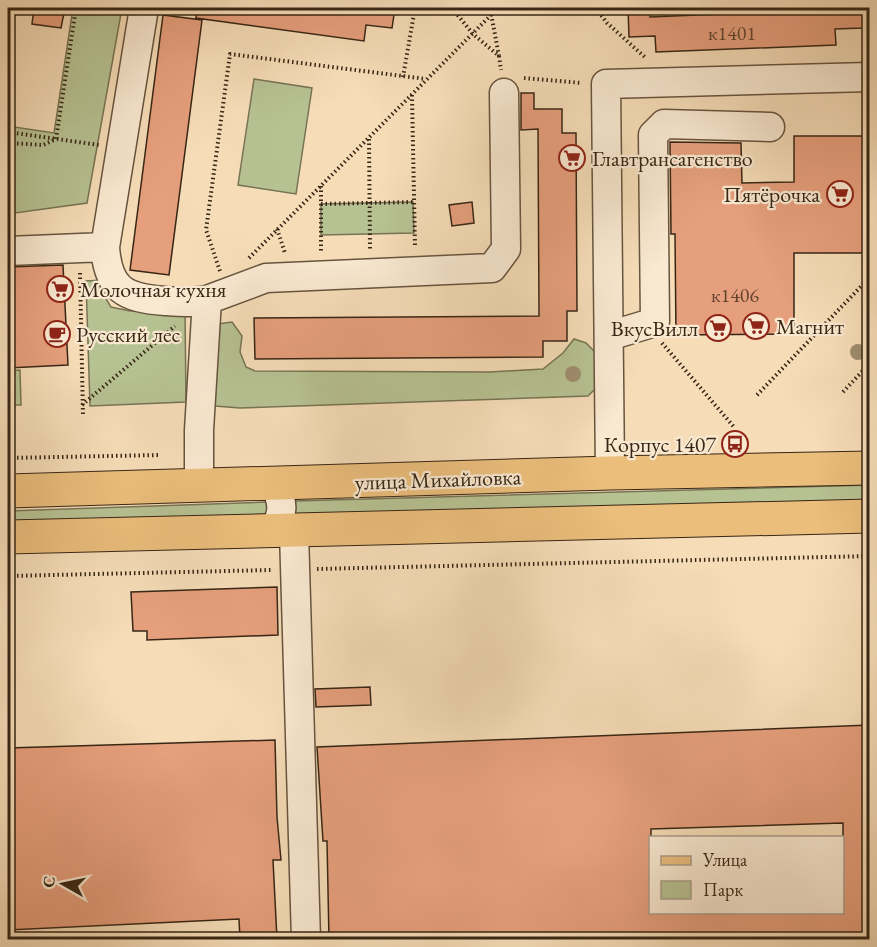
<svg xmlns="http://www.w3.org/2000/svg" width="877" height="947" viewBox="0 0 877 947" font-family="'EB Garamond',serif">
<rect width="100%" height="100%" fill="#f6ddb8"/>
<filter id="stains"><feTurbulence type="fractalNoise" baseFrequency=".00333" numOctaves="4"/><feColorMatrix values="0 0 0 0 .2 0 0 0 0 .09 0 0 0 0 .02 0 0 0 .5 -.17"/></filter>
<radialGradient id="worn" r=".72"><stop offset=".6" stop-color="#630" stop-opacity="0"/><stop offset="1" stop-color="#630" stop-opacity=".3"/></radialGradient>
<path fill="#b7c293" stroke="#777454" stroke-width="1.5" d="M 73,8 L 122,8 L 87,203 L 8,214 L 8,126 L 54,133 Z
M 254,79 L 312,88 L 296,194 L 238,185 Z
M 413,202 L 414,233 L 321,235 L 321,204 Z
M 103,280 L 103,294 L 111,307 L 130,311 L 185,310 L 186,402 L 90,406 L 86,281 Z
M 232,322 L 242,336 L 240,352 L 246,367 L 255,371 L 490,372 L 543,369 L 563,353 L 574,339 L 586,343 L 597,354 L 596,388 L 588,396 L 240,408 L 215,406 L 209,398 L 218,324 Z
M 20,370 L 21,405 L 8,405 L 8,371 Z
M 870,485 L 869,501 L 295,515 L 294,501 Z
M 267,502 L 269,516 L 8,524 L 8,511 Z"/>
<path fill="#e69f7c" stroke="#372615" stroke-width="1.5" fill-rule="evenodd" d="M 34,8 L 65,8 L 61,28 L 32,24 Z
M 196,8 L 395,8 L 392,28 L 366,25 L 364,41 L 196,18 Z
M 628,8 L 649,8 L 650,17 L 862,8 L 863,28 L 835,29 L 836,45 L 656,52 L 655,36 L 629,37 Z
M 163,15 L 202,20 L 169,275 L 130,270 Z
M 521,93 L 534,93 L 534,109 L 562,109 L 562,133 L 576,133 L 577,311 L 567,311 L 567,341 L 543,341 L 543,357 L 255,359 L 254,318 L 539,316 L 538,129 L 521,130 Z
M 794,136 L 870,136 L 870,253 L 794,253 L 794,334 L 676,335 L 675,234 L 671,234 L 670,142 L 741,143 L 742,183 L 794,182 Z
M 472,202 L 474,223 L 452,226 L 449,205 Z
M 63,265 L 68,365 L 8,368 L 8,267 Z
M 277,587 L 278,635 L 147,640 L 147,631 L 133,631 L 131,592 Z
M 370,687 L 371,705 L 316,707 L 315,689 Z
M 870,725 L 870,933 L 844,939 L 329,939 L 327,841 L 323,841 L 317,747 ZM 843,823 L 843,912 L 651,912 L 651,829 Z
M 275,740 L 277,817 L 281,860 L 273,860 L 277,939 L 240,939 L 239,919 L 8,930 L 8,748 Z"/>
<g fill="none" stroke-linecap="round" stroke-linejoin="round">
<defs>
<path id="minor" d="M 144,8 L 105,247 C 108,290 125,298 165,301 C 180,302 192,303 207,300
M 8,251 L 105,247
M 609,336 L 655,322 L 653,135 L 664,124 L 770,127
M 610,473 L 606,84 L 870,77
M 199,485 L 199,430 L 207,300 L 266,278 L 492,268 L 506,249 L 504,93
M 273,532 C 284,513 284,503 274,484
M 294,532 L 306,940"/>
<path id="major" d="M 8,491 L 610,473 L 870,468
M 8,537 L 870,516"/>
</defs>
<use href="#minor" stroke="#67543e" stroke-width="31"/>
<use href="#major" stroke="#372615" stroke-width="35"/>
<path stroke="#372615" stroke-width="4" stroke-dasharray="1.5 3" stroke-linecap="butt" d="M 452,8 L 473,34 L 499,56 L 490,8
M 596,8 L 607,23 L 646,58
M 499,56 L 501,70
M 403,77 L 415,8
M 524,78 L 582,83
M 412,95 L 415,247
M 8,132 L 99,145
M 369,139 L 370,249
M 8,143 L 43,145 L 56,139 L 76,8
M 321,186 L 321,251
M 321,204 L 413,202
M 277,229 L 285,253
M 249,258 L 498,8
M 220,271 L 206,230 L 230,54 L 426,79
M 80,273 L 83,416
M 662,343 L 734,427
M 843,392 L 870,363
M 757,395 L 870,277
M 82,405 L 175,326
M 8,458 L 160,455
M 317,569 L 870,556
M 8,576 L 271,570"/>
<use href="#minor" stroke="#f9e9d1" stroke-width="28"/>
<use href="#major" stroke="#ebbe7c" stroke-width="33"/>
</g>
<g fill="#9f8e6f">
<circle cx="858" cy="352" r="8"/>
<circle cx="573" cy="374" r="8"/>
</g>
<defs>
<symbol id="supermarket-ring" viewBox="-11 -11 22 22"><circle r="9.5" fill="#f9e9d1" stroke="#8f2418" stroke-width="1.5"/><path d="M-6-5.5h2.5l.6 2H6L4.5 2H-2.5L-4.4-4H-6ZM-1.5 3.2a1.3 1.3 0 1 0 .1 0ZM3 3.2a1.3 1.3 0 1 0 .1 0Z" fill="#8f2418"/></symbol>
<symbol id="cafe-ring" viewBox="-11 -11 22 22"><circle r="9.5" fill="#f9e9d1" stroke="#8f2418" stroke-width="1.5"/><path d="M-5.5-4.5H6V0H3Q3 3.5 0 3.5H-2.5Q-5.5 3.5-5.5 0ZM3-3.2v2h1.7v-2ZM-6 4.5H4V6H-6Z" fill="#8f2418"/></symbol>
<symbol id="bus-ring" viewBox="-11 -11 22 22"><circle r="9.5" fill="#f9e9d1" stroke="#8f2418" stroke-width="1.5"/><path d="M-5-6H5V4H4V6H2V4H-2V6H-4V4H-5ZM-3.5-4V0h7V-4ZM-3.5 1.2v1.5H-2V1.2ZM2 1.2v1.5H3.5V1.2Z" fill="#8f2418"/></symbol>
</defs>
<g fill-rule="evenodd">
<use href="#supermarket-ring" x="557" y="143" width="30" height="30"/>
<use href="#supermarket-ring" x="825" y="179" width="30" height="30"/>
<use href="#supermarket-ring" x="45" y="274" width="30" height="30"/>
<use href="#supermarket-ring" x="741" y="311" width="30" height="30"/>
<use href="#supermarket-ring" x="703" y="313" width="30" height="30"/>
<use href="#cafe-ring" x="42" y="319" width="30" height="30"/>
<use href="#bus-ring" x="720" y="429" width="30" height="30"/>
</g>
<g text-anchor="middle" stroke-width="4.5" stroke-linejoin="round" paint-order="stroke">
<g font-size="20" fill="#63442f">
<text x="732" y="40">к1401</text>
<text x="735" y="302">к1406</text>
</g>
<g font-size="22" fill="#372615" stroke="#f9e9d1" text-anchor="start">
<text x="592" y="166">Главтрансагенство</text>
<text x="820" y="202" text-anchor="end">Пятёрочка</text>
<text x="80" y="297">Молочная кухня</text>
<text x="776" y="334">Магнит</text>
<text x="698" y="336" text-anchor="end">ВкусВилл</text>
<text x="76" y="342">Русский лес</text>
<text x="716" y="452" text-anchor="end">Корпус 1407</text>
</g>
<g font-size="22" fill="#372615" stroke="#f9e9d1">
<text transform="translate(438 479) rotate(-2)" y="8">улица Михайловка</text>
</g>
</g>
<rect width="877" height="947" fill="none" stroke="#f6ddb8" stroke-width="30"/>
<rect x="9" y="9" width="859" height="929" fill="none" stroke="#372615" stroke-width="3"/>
<rect x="15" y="15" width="847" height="917" fill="none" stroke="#372615" stroke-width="1.5"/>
<rect x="649" y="836" width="195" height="78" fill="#f9e9d1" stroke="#ab9b86" stroke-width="1.5"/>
<rect x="661" y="856" width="30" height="9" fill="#ebbe7c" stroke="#ab9b86" stroke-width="1.5"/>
<text x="703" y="866" font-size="18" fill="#372615">Улица</text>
<rect x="661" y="881" width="30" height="18" fill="#b7c293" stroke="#ab9b86" stroke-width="1.5"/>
<text x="703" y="896" font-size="18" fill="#372615">Парк</text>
<g transform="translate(63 884) rotate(279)" stroke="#f9e9d1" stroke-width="4.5" paint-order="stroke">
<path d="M0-4.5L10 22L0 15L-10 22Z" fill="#372615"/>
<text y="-9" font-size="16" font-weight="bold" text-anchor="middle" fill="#372615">С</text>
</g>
<rect width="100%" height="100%" filter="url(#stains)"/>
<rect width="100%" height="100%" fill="url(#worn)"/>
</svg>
